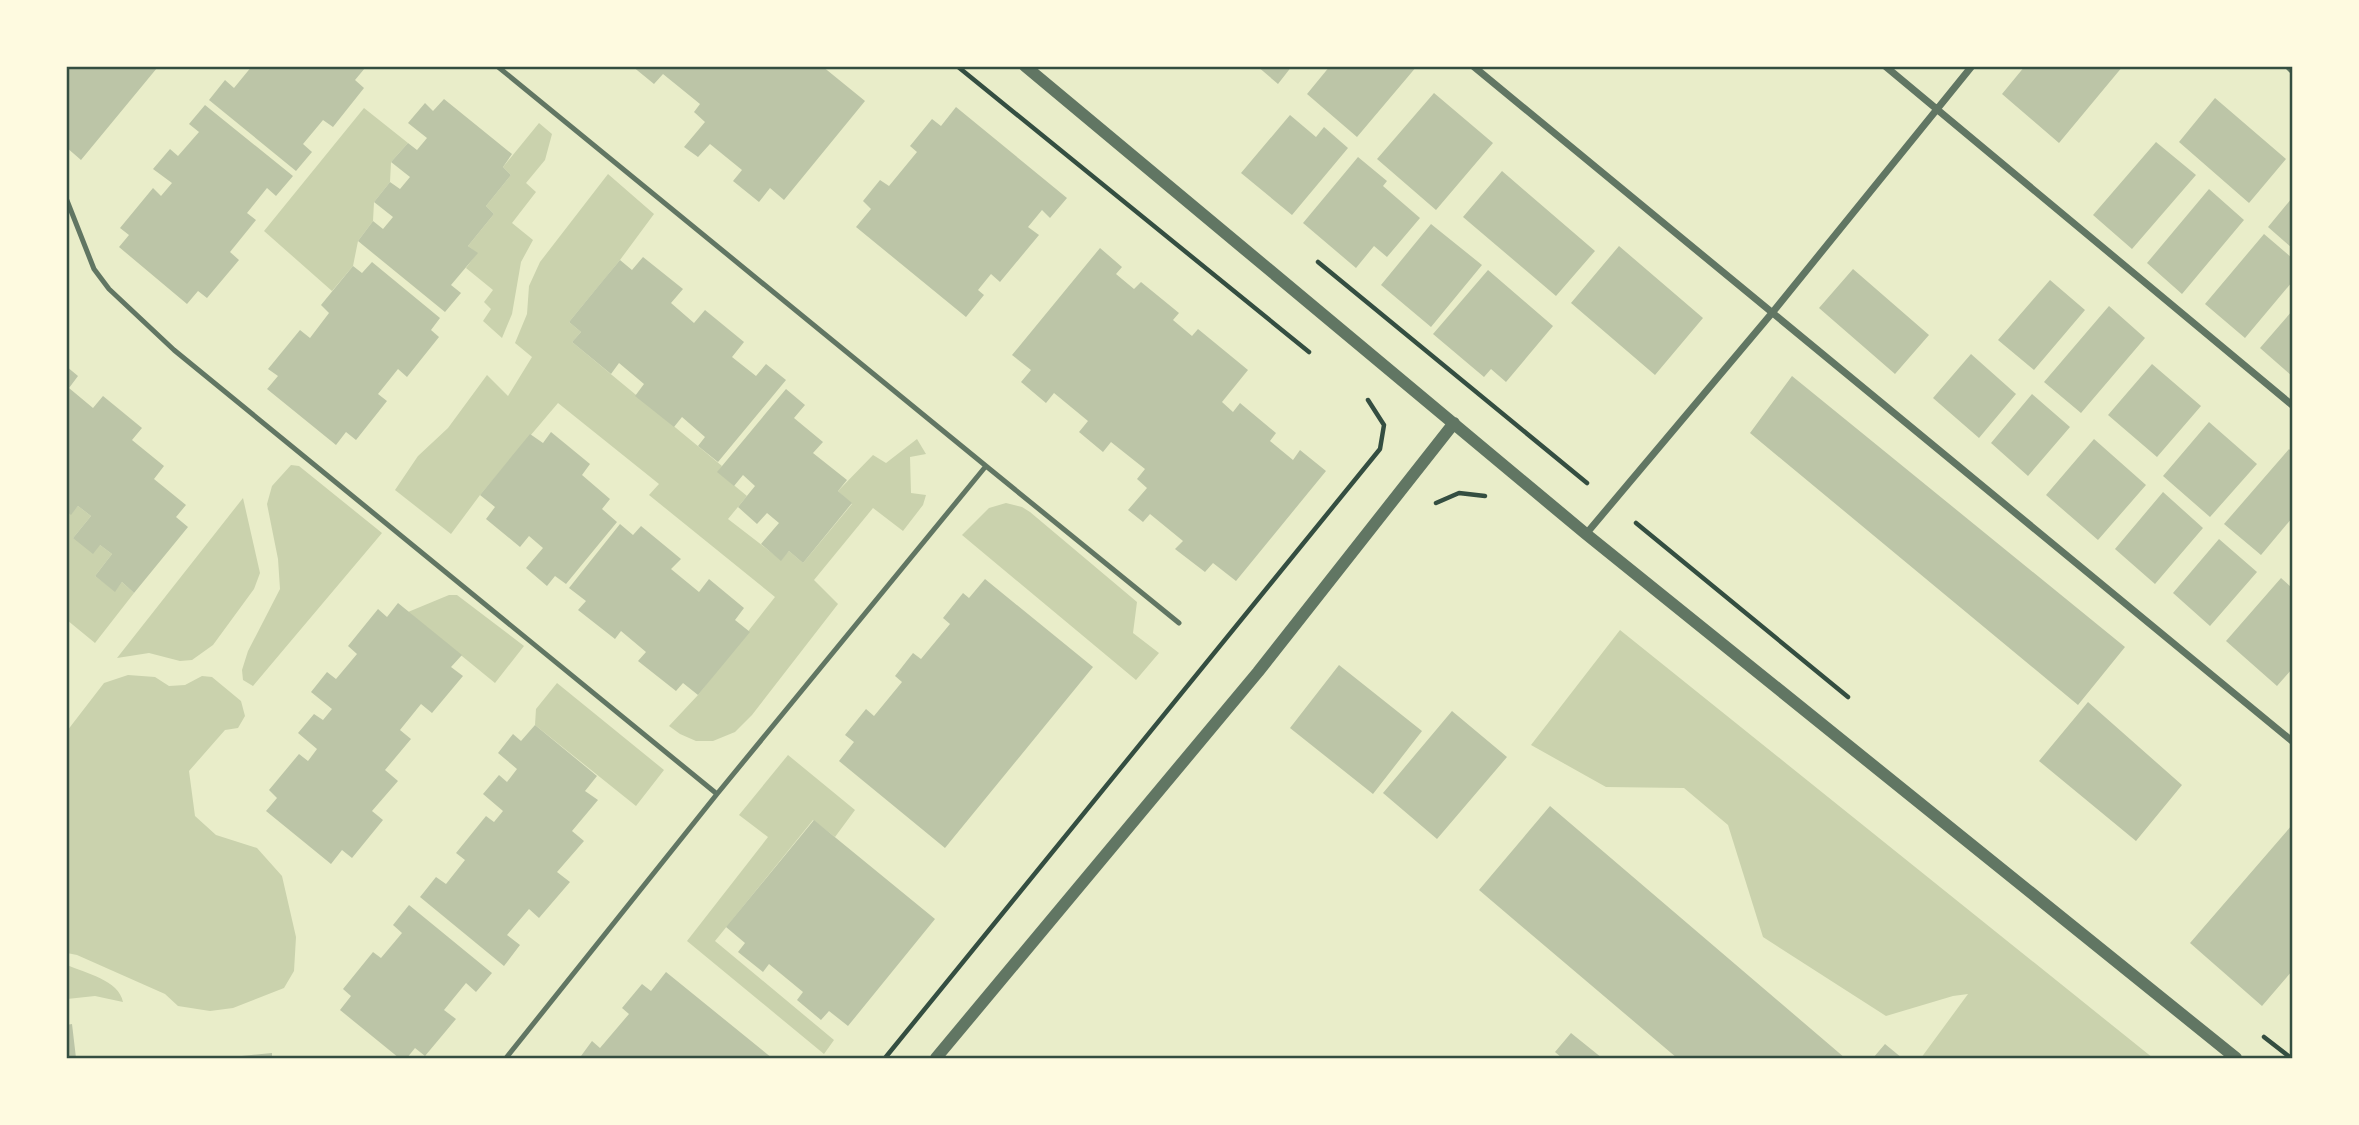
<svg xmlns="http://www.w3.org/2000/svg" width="2359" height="1125" viewBox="0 0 2359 1125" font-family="Helvetica,sans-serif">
<rect width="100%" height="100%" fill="#e9edc9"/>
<path fill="#cad2ad" d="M 364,108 L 408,143 L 391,162 L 390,182 L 374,202 L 373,221 L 358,241 L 353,266 L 332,291 L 264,231 Z
M 539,123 L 552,134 L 545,160 L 526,183 L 536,192 L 512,223 L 533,240 L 521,262 L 512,314 L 502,338 L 483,321 L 491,309 L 484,302 L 493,290 L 466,268 L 477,253 L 468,246 L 494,214 L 486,206 L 511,175 L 503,167 Z
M 608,174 L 654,214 L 620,260 L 569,322 L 581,332 L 572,342 L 722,466 L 718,472 L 747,496 L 728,519 L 781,560 L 789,551 L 803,563 L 852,504 L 838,491 L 873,455 L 886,463 L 917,439 L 926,454 L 910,457 L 911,493 L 926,495 L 923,505 L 903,531 L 873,508 L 814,580 L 838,604 L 752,715 L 735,732 L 713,741 L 696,741 L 680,734 L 669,726 L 698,695 L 775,597 L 649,495 L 659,484 L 558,403 L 480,495 L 451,534 L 395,490 L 418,456 L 448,428 L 487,375 L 508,396 L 532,357 L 515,343 L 527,314 L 529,286 L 540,262 Z
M 291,465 L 299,466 L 382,533 L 253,686 L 243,680 L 242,670 L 248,651 L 280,589 L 278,559 L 267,504 L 272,486 Z
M 243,498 L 260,573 L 254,589 L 213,645 L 192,660 L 180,661 L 149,653 L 117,658 Z
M 1006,503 L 1022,507 L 1030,512 L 1137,602 L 1133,633 L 1159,653 L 1136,680 L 962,535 L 989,508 Z
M 78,506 L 91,516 L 73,538 L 100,545 L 112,554 L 95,576 L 115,591 L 122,582 L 134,593 L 95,643 L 67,620 L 66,511 L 71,514 Z
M 449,595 L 457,595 L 524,646 L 495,683 L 408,612 Z
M 1620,630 L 2153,1058 L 1921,1058 L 1968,994 L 1953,996 L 1886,1016 L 1763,937 L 1728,825 L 1684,788 L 1606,787 L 1531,745 Z
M 128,675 L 155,677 L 169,686 L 185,685 L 202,676 L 212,677 L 241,701 L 245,716 L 238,728 L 225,730 L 189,771 L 195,816 L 216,835 L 257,848 L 282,876 L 296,937 L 294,971 L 284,988 L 233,1008 L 210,1011 L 178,1006 L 165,994 L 77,955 L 67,953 L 67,731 L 104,683 Z
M 557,683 L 664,770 L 636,806 L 535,725 L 536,709 Z
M 788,755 L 855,810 L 835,837 L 813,820 L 715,941 L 834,1040 L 824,1054 L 687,941 L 768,837 L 739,815 Z
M 67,965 C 85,973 119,980 123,1002 L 95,996 L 67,999 Z"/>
<path fill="#bcc5a7" d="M 66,66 L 157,68 L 81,160 L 66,147 Z
M 252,66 L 363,66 L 365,68 L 355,80 L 364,88 L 333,127 L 323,120 L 303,144 L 312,152 L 296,171 L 209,100 L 225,80 L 234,88 Z
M 632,66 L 822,66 L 865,101 L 784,200 L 770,188 L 759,202 L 733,181 L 742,170 L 710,144 L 698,157 L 684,147 L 705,122 L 694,112 L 700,104 L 663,74 L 654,84 Z
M 1257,66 L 1292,66 L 1278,84 Z
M 1330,66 L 1417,66 L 1357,137 L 1307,94 Z
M 2025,66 L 2123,66 L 2059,143 L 2002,94 Z
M 1434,93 L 1493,143 L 1436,210 L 1377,159 Z
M 2215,98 L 2286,159 L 2249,203 L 2179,142 Z
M 444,99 L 512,154 L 503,167 L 511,175 L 486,206 L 494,214 L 468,246 L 478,253 L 451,285 L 461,293 L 445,312 L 358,241 L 373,221 L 383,229 L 393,217 L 374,202 L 390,182 L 400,189 L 410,177 L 391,162 L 408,143 L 417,150 L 427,138 L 408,123 L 425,103 L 433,111 Z
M 205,105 L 293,176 L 276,196 L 267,188 L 247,213 L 256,220 L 230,252 L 239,260 L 207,298 L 198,291 L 187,304 L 119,247 L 129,235 L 120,228 L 153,188 L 161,196 L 172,183 L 153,169 L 170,149 L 178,156 L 199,132 L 189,124 Z
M 956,107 L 1067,198 L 1050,218 L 1042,210 L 1028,227 L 1039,235 L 1000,282 L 991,274 L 978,290 L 984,295 L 966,317 L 856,227 L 871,209 L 863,201 L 880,180 L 889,186 L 917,152 L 910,146 L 932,119 L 941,126 Z
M 1290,115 L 1316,137 L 1324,127 L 1348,148 L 1292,215 L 1241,173 Z
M 2156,142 L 2196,175 L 2132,249 L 2093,215 Z
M 1358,157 L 1387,181 L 1383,186 L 1420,218 L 1387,257 L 1374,246 L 1356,268 L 1303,223 Z
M 1502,171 L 1595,251 L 1556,296 L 1463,217 Z
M 2209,189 L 2244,220 L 2182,294 L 2147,263 Z
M 2292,198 L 2292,248 L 2268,227 Z
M 1431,224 L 1482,265 L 1431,327 L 1381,285 Z
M 2264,234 L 2292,258 L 2292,282 L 2245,338 L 2205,304 Z
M 1619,246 L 1703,318 L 1655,375 L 1571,303 Z
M 1100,248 L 1122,267 L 1116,274 L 1134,289 L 1141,282 L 1179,313 L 1173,320 L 1192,336 L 1198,329 L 1248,370 L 1222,402 L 1233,412 L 1240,403 L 1276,433 L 1270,441 L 1293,460 L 1300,450 L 1326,471 L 1236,581 L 1213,563 L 1205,572 L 1175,549 L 1183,541 L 1150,514 L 1143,522 L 1128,510 L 1147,488 L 1137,479 L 1145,469 L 1111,442 L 1103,452 L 1079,432 L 1088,421 L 1054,393 L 1046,403 L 1021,382 L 1031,370 L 1012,355 Z
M 643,257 L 683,289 L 671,303 L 694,323 L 705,310 L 744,342 L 732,357 L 756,376 L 766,364 L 786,380 L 718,462 L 698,446 L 705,437 L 682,417 L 674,427 L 635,396 L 644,384 L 619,363 L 611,374 L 572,342 L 581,332 L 569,322 L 605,278 L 620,260 L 632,270 Z
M 372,262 L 440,318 L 431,330 L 439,337 L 407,377 L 398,369 L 378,394 L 387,401 L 356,440 L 346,432 L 336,445 L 267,389 L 278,376 L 268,369 L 300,330 L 310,338 L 329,313 L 321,305 L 353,266 L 362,273 Z
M 1853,269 L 1929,335 L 1895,374 L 1819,308 Z
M 1488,270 L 1553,326 L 1506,382 L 1491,369 L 1484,377 L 1433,334 Z
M 2050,280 L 2085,310 L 2034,370 L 1998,340 Z
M 2109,306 L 2145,338 L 2081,413 L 2044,382 Z
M 2292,311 L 2292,376 L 2260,348 Z
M 1971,354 L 2016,394 L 1979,438 L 1933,398 Z
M 2152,364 L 2201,406 L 2157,457 L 2108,415 Z
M 66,366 L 78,376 L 69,388 L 93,408 L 103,396 L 142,428 L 132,440 L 164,466 L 154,479 L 186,505 L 176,517 L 188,527 L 134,593 L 122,582 L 115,592 L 95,576 L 112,554 L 100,545 L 93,554 L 73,538 L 91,516 L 78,506 L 71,515 L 66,511 Z
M 1792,376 L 2125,647 L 2078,705 L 1750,433 Z
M 786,389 L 805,405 L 794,418 L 823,442 L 813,453 L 847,480 L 838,491 L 852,503 L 803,563 L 789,551 L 781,561 L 761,544 L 779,523 L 767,513 L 757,524 L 738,507 L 755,486 L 743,475 L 734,486 L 717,472 Z
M 2032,394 L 2070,427 L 2028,476 L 1991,443 Z
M 2209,422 L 2257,464 L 2210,517 L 2163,476 Z
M 551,432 L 590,464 L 582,475 L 610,499 L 602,509 L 617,522 L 566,584 L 555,576 L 547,586 L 526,568 L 543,548 L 529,536 L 520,547 L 486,519 L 495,507 L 480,495 L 530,434 L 543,443 Z
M 2094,439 L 2146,485 L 2098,540 L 2046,495 Z
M 2289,449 L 2292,452 L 2292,518 L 2261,555 L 2224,524 Z
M 2163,492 L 2203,528 L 2155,584 L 2115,549 Z
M 620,524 L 633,535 L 641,526 L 681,559 L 671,569 L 699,592 L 709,579 L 744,608 L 735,620 L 750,632 L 698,695 L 683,683 L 676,691 L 638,661 L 646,652 L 621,631 L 615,639 L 578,610 L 586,601 L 569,588 Z
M 2219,539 L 2257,572 L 2210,626 L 2173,593 Z
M 2281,578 L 2292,588 L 2292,669 L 2277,686 L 2226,641 Z
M 985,579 L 1093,667 L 945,848 L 839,761 L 854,742 L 845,735 L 866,709 L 874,716 L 902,682 L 895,676 L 913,653 L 921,659 L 950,624 L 943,618 L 963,593 L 969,598 Z
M 398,603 L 462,655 L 451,667 L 463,676 L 432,713 L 421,704 L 400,730 L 411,739 L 385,770 L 398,781 L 372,811 L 383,820 L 352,858 L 342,850 L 331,864 L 266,811 L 277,798 L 269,790 L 299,754 L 308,761 L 317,749 L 298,733 L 314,714 L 323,720 L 332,709 L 311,692 L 327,672 L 336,679 L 357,654 L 348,646 L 378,609 L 387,617 Z
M 1339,665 L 1422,731 L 1373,794 L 1290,728 Z
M 2088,702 L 2182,785 L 2136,841 L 2039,761 Z
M 1452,711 L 1507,757 L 1437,839 L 1383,793 Z
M 535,725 L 597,776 L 585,791 L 598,800 L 572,831 L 584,841 L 557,872 L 570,882 L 539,918 L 529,909 L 507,935 L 520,945 L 504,966 L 420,897 L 436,877 L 446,884 L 465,860 L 456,853 L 486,816 L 494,822 L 503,811 L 483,794 L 499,775 L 507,782 L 517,769 L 498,753 L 513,734 L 521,741 Z
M 1550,806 L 1845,1058 L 1677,1058 L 1479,890 Z
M 814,820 L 935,919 L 848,1026 L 829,1011 L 821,1020 L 797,1000 L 803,992 L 769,964 L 763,972 L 738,952 L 745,943 L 726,927 Z
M 2292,825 L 2292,971 L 2262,1006 L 2190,943 Z
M 409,905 L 492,973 L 476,992 L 466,983 L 444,1010 L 456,1019 L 425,1056 L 415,1048 L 407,1058 L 399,1058 L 340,1010 L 351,996 L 343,989 L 373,952 L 381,958 L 402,933 L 393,925 Z
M 666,972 L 772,1058 L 584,1058 L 581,1056 L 592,1041 L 600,1048 L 629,1014 L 622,1008 L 642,984 L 651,991 Z
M 72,1024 L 76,1058 L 66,1058 L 66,1025 Z
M 1571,1033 L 1602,1058 L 1562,1058 L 1555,1052 Z
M 1885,1044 L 1902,1058 L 1873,1058 Z
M 272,1053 L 272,1058 L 232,1058 L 232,1057 Z"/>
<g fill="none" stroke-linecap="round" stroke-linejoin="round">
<path stroke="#344e41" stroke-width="4.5" d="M 957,66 L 1309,352
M 1318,262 L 1587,483
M 1436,503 L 1459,493 L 1485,496
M 1636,523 L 1848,697
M 2264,1037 L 2291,1058
M 885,1058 L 1380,449 L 1384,425 L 1368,400"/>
<path stroke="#617663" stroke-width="5" d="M 497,66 L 986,466
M 66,198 L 94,269 L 109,289 L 174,350 L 717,794
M 506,1058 L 717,794 L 986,466 L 1179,623"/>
<path stroke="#617663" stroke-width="7" d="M 1473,66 L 2292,741
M 1885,66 L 2292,405
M 2288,66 L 2292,70
M 1586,534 L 1772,313 L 1972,66"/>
<path stroke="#617663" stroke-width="12" d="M 1025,66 L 1586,534 L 2236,1058
M 936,1058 L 1258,672 L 1454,423"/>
</g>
<rect width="2359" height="1125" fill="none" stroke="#fefae0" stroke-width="136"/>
<rect x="68" y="68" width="2223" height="989" fill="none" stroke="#344e41" stroke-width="2.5"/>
</svg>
